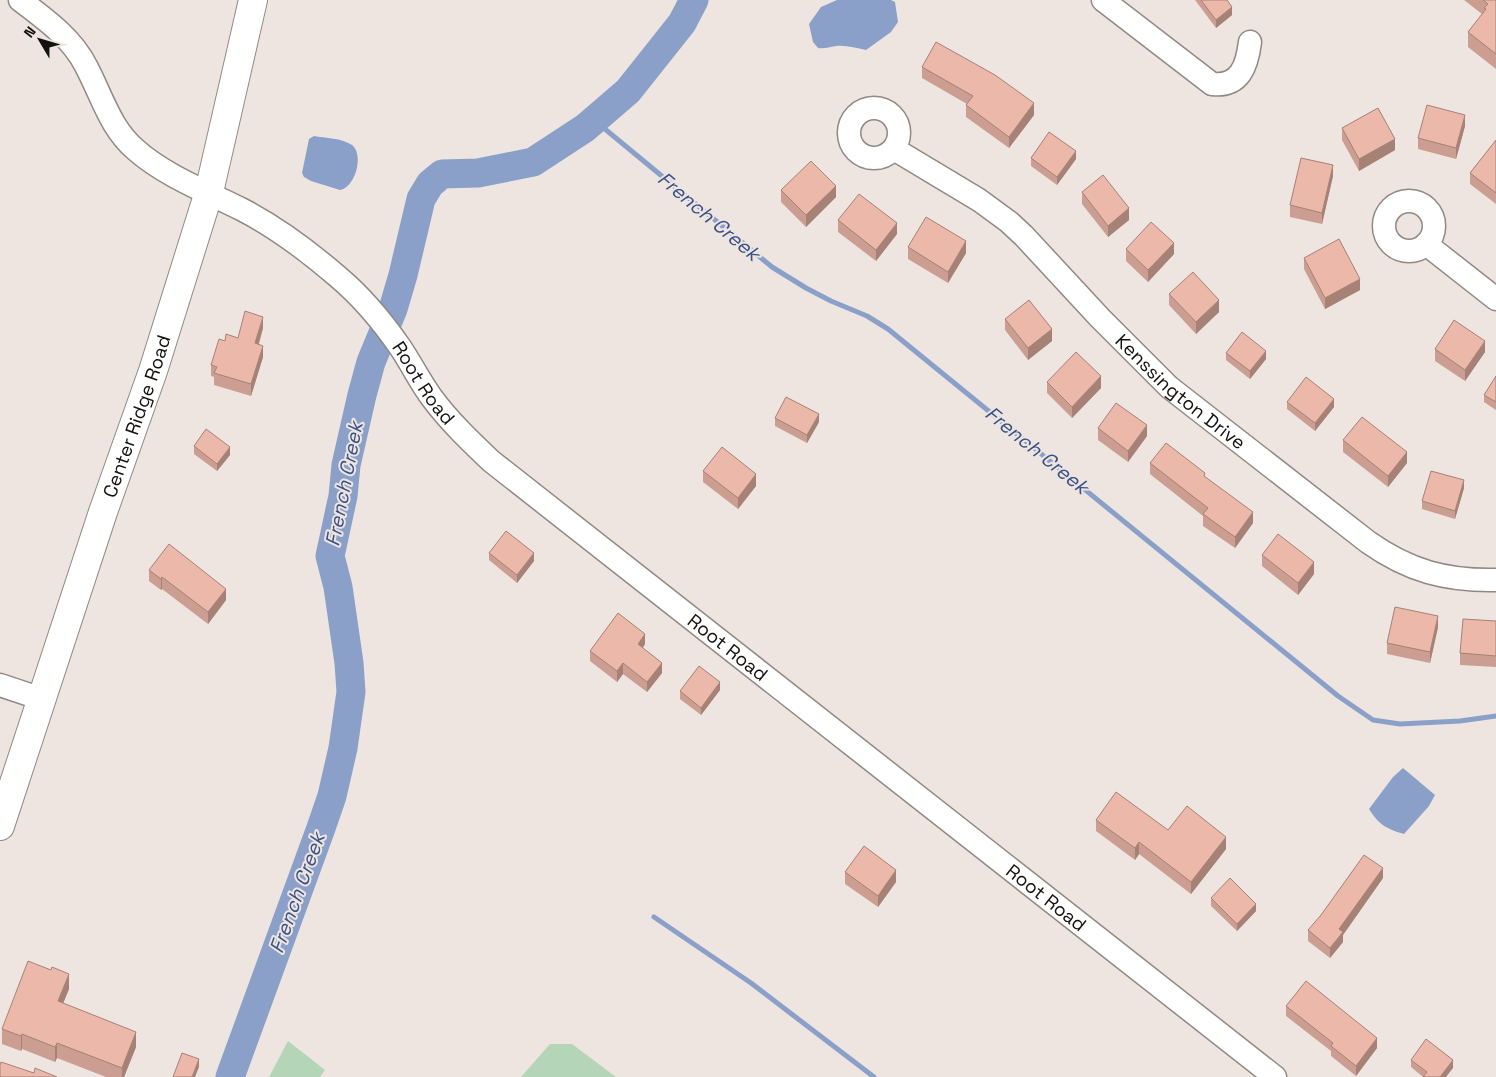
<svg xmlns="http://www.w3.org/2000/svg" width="1496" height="1077" viewBox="0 0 1496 1077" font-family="'Space Grotesk',sans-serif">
<rect width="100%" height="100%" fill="#eee5e0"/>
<path fill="#b4d5b8" d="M 288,1041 L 325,1070 L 320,1077 L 269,1077 Z
M 550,1044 L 572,1044 L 616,1077 L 521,1077 Z"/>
<path fill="#8ba0c9" d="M 837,0 L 891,0 L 895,2 L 898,22 L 891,32 L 866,50 C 856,48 846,45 836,46 C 829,47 825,49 818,48 L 813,42 L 809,24 L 821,7 Z
M 314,136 C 325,138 342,138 352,145 C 364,154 356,187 340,190 L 311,181 L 304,177 L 302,173 L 309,139 Z
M 1403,768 L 1435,795 L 1429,806 L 1404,834 C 1387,829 1379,825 1369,809 L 1393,777 Z"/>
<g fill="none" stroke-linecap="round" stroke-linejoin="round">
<path stroke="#8ba0c9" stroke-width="5" d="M 594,120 L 772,267 L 806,288 L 831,301 L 867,316 L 888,329 L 1338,696 L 1373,720 L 1400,724 L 1460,721 L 1496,716
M 654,917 L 751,983 L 874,1077"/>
<path stroke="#8ba0c9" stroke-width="29" d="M 230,1077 L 321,828 L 332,796 L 343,748 L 351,692 L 349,663 L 338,587 L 330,556 L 343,496 L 346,465 L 362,395 L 371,362 L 393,309 L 403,275 L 421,199 L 430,184 L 442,174 L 478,173 L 533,162 L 585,128 L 628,91 L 682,23 L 694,0"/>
<defs>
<g id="minor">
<path id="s1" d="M 20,0 C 45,19 72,38 86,66 C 102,96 110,128 136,150 C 164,175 207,192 241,209 C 276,227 308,251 337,276 C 361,296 382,321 400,347 C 411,363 420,382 432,398 C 449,421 470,441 491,461 L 1275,1077"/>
<path d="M 1103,0 L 1212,84 C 1240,87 1247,66 1250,42"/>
<circle cx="874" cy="133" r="25"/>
<path id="s2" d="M 894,149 L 979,200 L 1009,222 L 1024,236 L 1100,318 L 1169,387 L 1368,542 C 1409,571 1446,581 1496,580"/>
<circle cx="1409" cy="226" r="25"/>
<path d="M 1426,244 L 1496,299"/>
<path d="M 0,685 L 42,699"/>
</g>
<g id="major">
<path id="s3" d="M 0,826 L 103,512 L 153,371 L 209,192 L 253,0"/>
</g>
</defs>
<use href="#minor" stroke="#918983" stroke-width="25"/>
<use href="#major" stroke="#918983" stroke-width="30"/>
<use href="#minor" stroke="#fff" stroke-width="22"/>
<use href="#major" stroke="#fff" stroke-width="28"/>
</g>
<path fill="#cb9e91" d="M 1195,0 L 1227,0 L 1232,15 L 1216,28 Z
M 1464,0 L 1496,0 L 1496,69 L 1468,47 L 1468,32 L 1482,14 Z
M 922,67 L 1034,115 L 1009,148 L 966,117 L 966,105 L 967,104 L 922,78 Z
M 1465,126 L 1456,159 L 1418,149 L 1418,138 Z
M 1342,128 L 1395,150 L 1359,171 L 1342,140 Z
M 1496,140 L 1496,204 L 1470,184 L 1470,173 Z
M 1031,158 L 1076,159 L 1057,185 L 1031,166 Z
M 1333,176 L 1322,224 L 1290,217 L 1290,205 Z
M 781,190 L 836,197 L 806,227 L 781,202 Z
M 1082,192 L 1129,220 L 1108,237 L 1082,204 Z
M 838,220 L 897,234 L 876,261 L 838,232 Z
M 908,247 L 966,253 L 948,283 L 908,259 Z
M 1126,249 L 1174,254 L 1148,282 L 1126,261 Z
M 1304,258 L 1360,290 L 1325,309 L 1304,269 Z
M 1169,294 L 1219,312 L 1196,334 L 1169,305 Z
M 1005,319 L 1052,341 L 1028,360 L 1005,330 Z
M 263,328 L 259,344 L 263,357 L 251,396 L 214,385 L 214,377 L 211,376 L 211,365 L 238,338 Z
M 1435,349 L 1485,352 L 1465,381 L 1435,361 Z
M 1226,353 L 1266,359 L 1250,379 L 1226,360 Z
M 1496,376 L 1496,410 L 1484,402 L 1484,395 Z
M 1047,382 L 1101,388 L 1072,418 L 1047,393 Z
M 1287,402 L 1334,407 L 1315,431 L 1287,409 Z
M 775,418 L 819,422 L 807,443 L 775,426 Z
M 1098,428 L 1147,436 L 1128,462 L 1098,440 Z
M 1343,440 L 1407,463 L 1388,487 L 1343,452 Z
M 194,446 L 230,455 L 217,471 L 194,454 Z
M 1150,463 L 1205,477 L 1253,523 L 1235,548 L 1203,526 L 1203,516 L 1150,474 Z
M 703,471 L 756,486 L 738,509 L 703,482 Z
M 1464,488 L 1455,519 L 1422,509 L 1422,501 Z
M 489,553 L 534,561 L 517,583 L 489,560 Z
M 1262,555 L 1314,574 L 1298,595 L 1262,566 Z
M 149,570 L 226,600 L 208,624 L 162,589 L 161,590 L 149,581 Z
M 1496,621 L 1496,667 L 1460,665 L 1460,653 Z
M 1438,627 L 1430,663 L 1387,654 L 1387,643 Z
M 645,644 L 643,648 L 662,673 L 647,692 L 623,674 L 617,682 L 590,661 L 590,651 Z
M 720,690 L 701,715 L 680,699 L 680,691 Z
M 1096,820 L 1168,830 L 1226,849 L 1191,894 L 1139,854 L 1135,860 L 1096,831 Z
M 845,872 L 896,882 L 878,907 L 845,884 Z
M 1383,878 L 1343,935 L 1343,942 L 1330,958 L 1308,941 L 1308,930 Z
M 1211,898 L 1256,911 L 1237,931 L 1211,906 Z
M 69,989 L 63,1003 L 136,1047 L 124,1077 L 106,1077 L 57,1058 L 55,1062 L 22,1049 L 21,1051 L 2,1044 L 2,1029 Z
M 1286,1006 L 1377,1048 L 1356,1076 L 1331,1056 L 1331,1051 L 1286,1016 Z
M 1411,1060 L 1453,1068 L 1423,1077 L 1411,1067 Z"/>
<path fill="#a58176" d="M 1232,7 L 1232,15 L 1216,28 L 1216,20 Z
M 1034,103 L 1034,115 L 1009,148 L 1009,137 Z
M 1465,115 L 1465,126 L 1456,159 L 1456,148 Z
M 1395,139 L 1395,150 L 1359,171 L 1359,159 Z
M 1076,151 L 1076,159 L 1057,185 L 1057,177 Z
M 1333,165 L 1333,176 L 1322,224 L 1322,213 Z
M 836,186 L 836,197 L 806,227 L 806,215 Z
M 1129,208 L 1129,220 L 1108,237 L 1108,226 Z
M 897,223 L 897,234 L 876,261 L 876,250 Z
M 966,241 L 966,253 L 948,283 L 948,272 Z
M 1174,243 L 1174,254 L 1148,282 L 1148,270 Z
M 1360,279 L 1360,290 L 1325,309 L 1325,298 Z
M 1219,300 L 1219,312 L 1196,334 L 1196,322 Z
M 263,317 L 263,328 L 255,355 L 255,343 Z
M 1052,329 L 1052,341 L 1028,360 L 1028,348 Z
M 1485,341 L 1485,352 L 1465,381 L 1465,370 Z
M 263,346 L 263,357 L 251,396 L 251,384 Z
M 1266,351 L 1266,359 L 1250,379 L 1250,371 Z
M 1101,376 L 1101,388 L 1072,418 L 1072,407 Z
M 1334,399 L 1334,407 L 1315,431 L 1315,423 Z
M 819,414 L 819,422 L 807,443 L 807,435 Z
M 1147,425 L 1147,436 L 1128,462 L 1128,451 Z
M 230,447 L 230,455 L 217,471 L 217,464 Z
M 1407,452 L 1407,463 L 1388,487 L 1388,476 Z
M 756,474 L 756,486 L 738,509 L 738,498 Z
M 1464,480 L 1464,488 L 1455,519 L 1455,511 Z
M 1253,512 L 1253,523 L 1235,548 L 1235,537 Z
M 534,553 L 534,561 L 517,583 L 517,575 Z
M 1314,562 L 1314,574 L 1298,595 L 1298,583 Z
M 162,577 L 162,589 L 161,590 L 161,579 Z
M 226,589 L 226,600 L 208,624 L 208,612 Z
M 1438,616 L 1438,627 L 1430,663 L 1430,652 Z
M 645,634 L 645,644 L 638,654 L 638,644 Z
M 623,663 L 623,674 L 617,682 L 617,671 Z
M 662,663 L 662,673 L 647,692 L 647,682 Z
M 720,682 L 720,690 L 701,715 L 701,708 Z
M 1226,837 L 1226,849 L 1191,894 L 1191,882 Z
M 1139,842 L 1139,854 L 1135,860 L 1135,848 Z
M 1383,868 L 1383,878 L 1343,935 L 1343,942 L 1330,958 L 1330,948 L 1339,929 Z
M 896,870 L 896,882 L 878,907 L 878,896 Z
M 1256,904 L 1256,911 L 1237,931 L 1237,924 Z
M 69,974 L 69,989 L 58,1016 L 58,1001 Z
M 136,1032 L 136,1047 L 124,1077 L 122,1077 L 122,1068 Z
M 22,1034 L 22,1049 L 21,1051 L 21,1036 Z
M 1377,1038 L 1377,1048 L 1356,1076 L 1356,1066 Z
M 57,1043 L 57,1058 L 55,1062 L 55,1047 Z
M 199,1059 L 199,1067 L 195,1077 L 192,1077 Z
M 1453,1060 L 1453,1068 L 1446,1077 L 1440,1077 Z"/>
<path fill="#ecb8a9" stroke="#a58176" d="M 1201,0 L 1227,0 L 1232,7 L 1216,20 Z
M 1483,0 L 1496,0 L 1496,54 L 1468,32 L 1486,9 L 1484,8 L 1488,4 Z
M 936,42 L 995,75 L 1034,103 L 1009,137 L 966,105 L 973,96 L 922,67 Z
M 1427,105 L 1465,115 L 1456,148 L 1418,138 Z
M 1378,108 L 1395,139 L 1359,159 L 1342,128 Z
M 1049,132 L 1076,151 L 1057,177 L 1031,158 Z
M 1496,140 L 1496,193 L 1470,173 Z
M 1301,158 L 1333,165 L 1322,213 L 1290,205 Z
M 811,161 L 836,186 L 806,215 L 781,190 Z
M 1103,175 L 1129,208 L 1108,226 L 1082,192 Z
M 859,194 L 897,223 L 876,250 L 838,220 Z
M 926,217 L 966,241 L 948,272 L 908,247 Z
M 1151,222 L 1174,243 L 1148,270 L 1126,249 Z
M 1339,239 L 1360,279 L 1325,298 L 1304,258 Z
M 1193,272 L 1219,300 L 1196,322 L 1169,294 Z
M 1029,300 L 1052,329 L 1028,348 L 1005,319 Z
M 245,311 L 263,317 L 255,343 L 263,346 L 251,384 L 214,373 L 217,367 L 211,365 L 219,339 L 225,341 L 226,334 L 238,338 Z
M 1454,320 L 1485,341 L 1465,370 L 1435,349 Z
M 1242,332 L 1266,351 L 1250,371 L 1226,353 Z
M 1076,352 L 1101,376 L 1072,407 L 1047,382 Z
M 1496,376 L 1496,402 L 1484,395 Z
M 1306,377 L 1334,399 L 1315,423 L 1287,402 Z
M 786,397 L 819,414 L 807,435 L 775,418 Z
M 1116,403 L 1147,425 L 1128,451 L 1098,428 Z
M 1362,417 L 1407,452 L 1388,476 L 1343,440 Z
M 206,429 L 230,447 L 217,464 L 194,446 Z
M 1166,443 L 1205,473 L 1204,476 L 1253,512 L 1235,537 L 1203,514 L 1208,508 L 1150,463 Z
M 722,447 L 756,474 L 738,498 L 703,471 Z
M 1431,471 L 1464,480 L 1455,511 L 1422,501 Z
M 506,531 L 534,553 L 517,575 L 489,553 Z
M 1278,534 L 1314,562 L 1298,583 L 1262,555 Z
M 169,544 L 226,589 L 208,612 L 162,577 L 161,579 L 149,570 Z
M 1395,607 L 1438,616 L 1430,652 L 1387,643 Z
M 618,613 L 645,634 L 638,644 L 662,663 L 647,682 L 623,663 L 617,671 L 590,651 Z
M 1463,619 L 1496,621 L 1496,656 L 1460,653 Z
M 699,666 L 720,682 L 701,708 L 680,691 Z
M 1116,792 L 1168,830 L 1187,806 L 1226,837 L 1191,882 L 1139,842 L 1135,848 L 1096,820 Z
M 864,846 L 896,870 L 878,896 L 845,872 Z
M 1364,855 L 1383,868 L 1339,929 L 1343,932 L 1330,948 L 1308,930 L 1321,915 Z
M 1230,878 L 1256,904 L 1237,924 L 1211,898 Z
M 28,961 L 51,970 L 52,967 L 69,974 L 58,1001 L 136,1032 L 122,1068 L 57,1043 L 55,1047 L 22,1034 L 21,1036 L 2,1029 Z
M 1306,981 L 1377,1038 L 1356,1066 L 1331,1046 L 1333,1043 L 1286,1006 Z
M 1426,1039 L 1453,1060 L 1440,1077 L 1423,1077 L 1427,1072 L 1411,1060 Z
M 182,1053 L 199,1059 L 192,1077 L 173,1077 Z
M 1,1062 L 34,1073 L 35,1068 L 57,1077 L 0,1077 L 0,1065 Z"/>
<g text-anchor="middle" stroke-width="4" stroke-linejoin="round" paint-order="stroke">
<g font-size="19" fill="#14110f" stroke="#eee5e0">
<text dy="7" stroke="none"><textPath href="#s1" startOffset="569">Root Road</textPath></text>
<text dy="7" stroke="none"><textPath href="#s2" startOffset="378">Kenssington Drive</textPath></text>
<text dy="7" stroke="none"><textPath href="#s3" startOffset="432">Center Ridge Road</textPath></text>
<text dy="7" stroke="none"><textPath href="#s1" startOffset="974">Root Road</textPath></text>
<text dy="7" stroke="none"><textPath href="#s1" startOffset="1379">Root Road</textPath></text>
</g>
<g font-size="20" font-style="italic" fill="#385187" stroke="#eee5e0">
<text transform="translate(709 216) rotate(40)" y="7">French Creek</text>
<text transform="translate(1037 450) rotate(39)" y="7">French Creek</text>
<text transform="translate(344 484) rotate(-79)" y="7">French Creek</text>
<text transform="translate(297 893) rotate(-70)" y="7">French Creek</text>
</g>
</g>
<g transform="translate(40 40) rotate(308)" stroke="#eee5e0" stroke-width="4" paint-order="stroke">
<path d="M0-4L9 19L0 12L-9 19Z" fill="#14110f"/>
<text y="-8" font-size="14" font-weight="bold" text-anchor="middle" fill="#14110f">N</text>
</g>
</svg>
